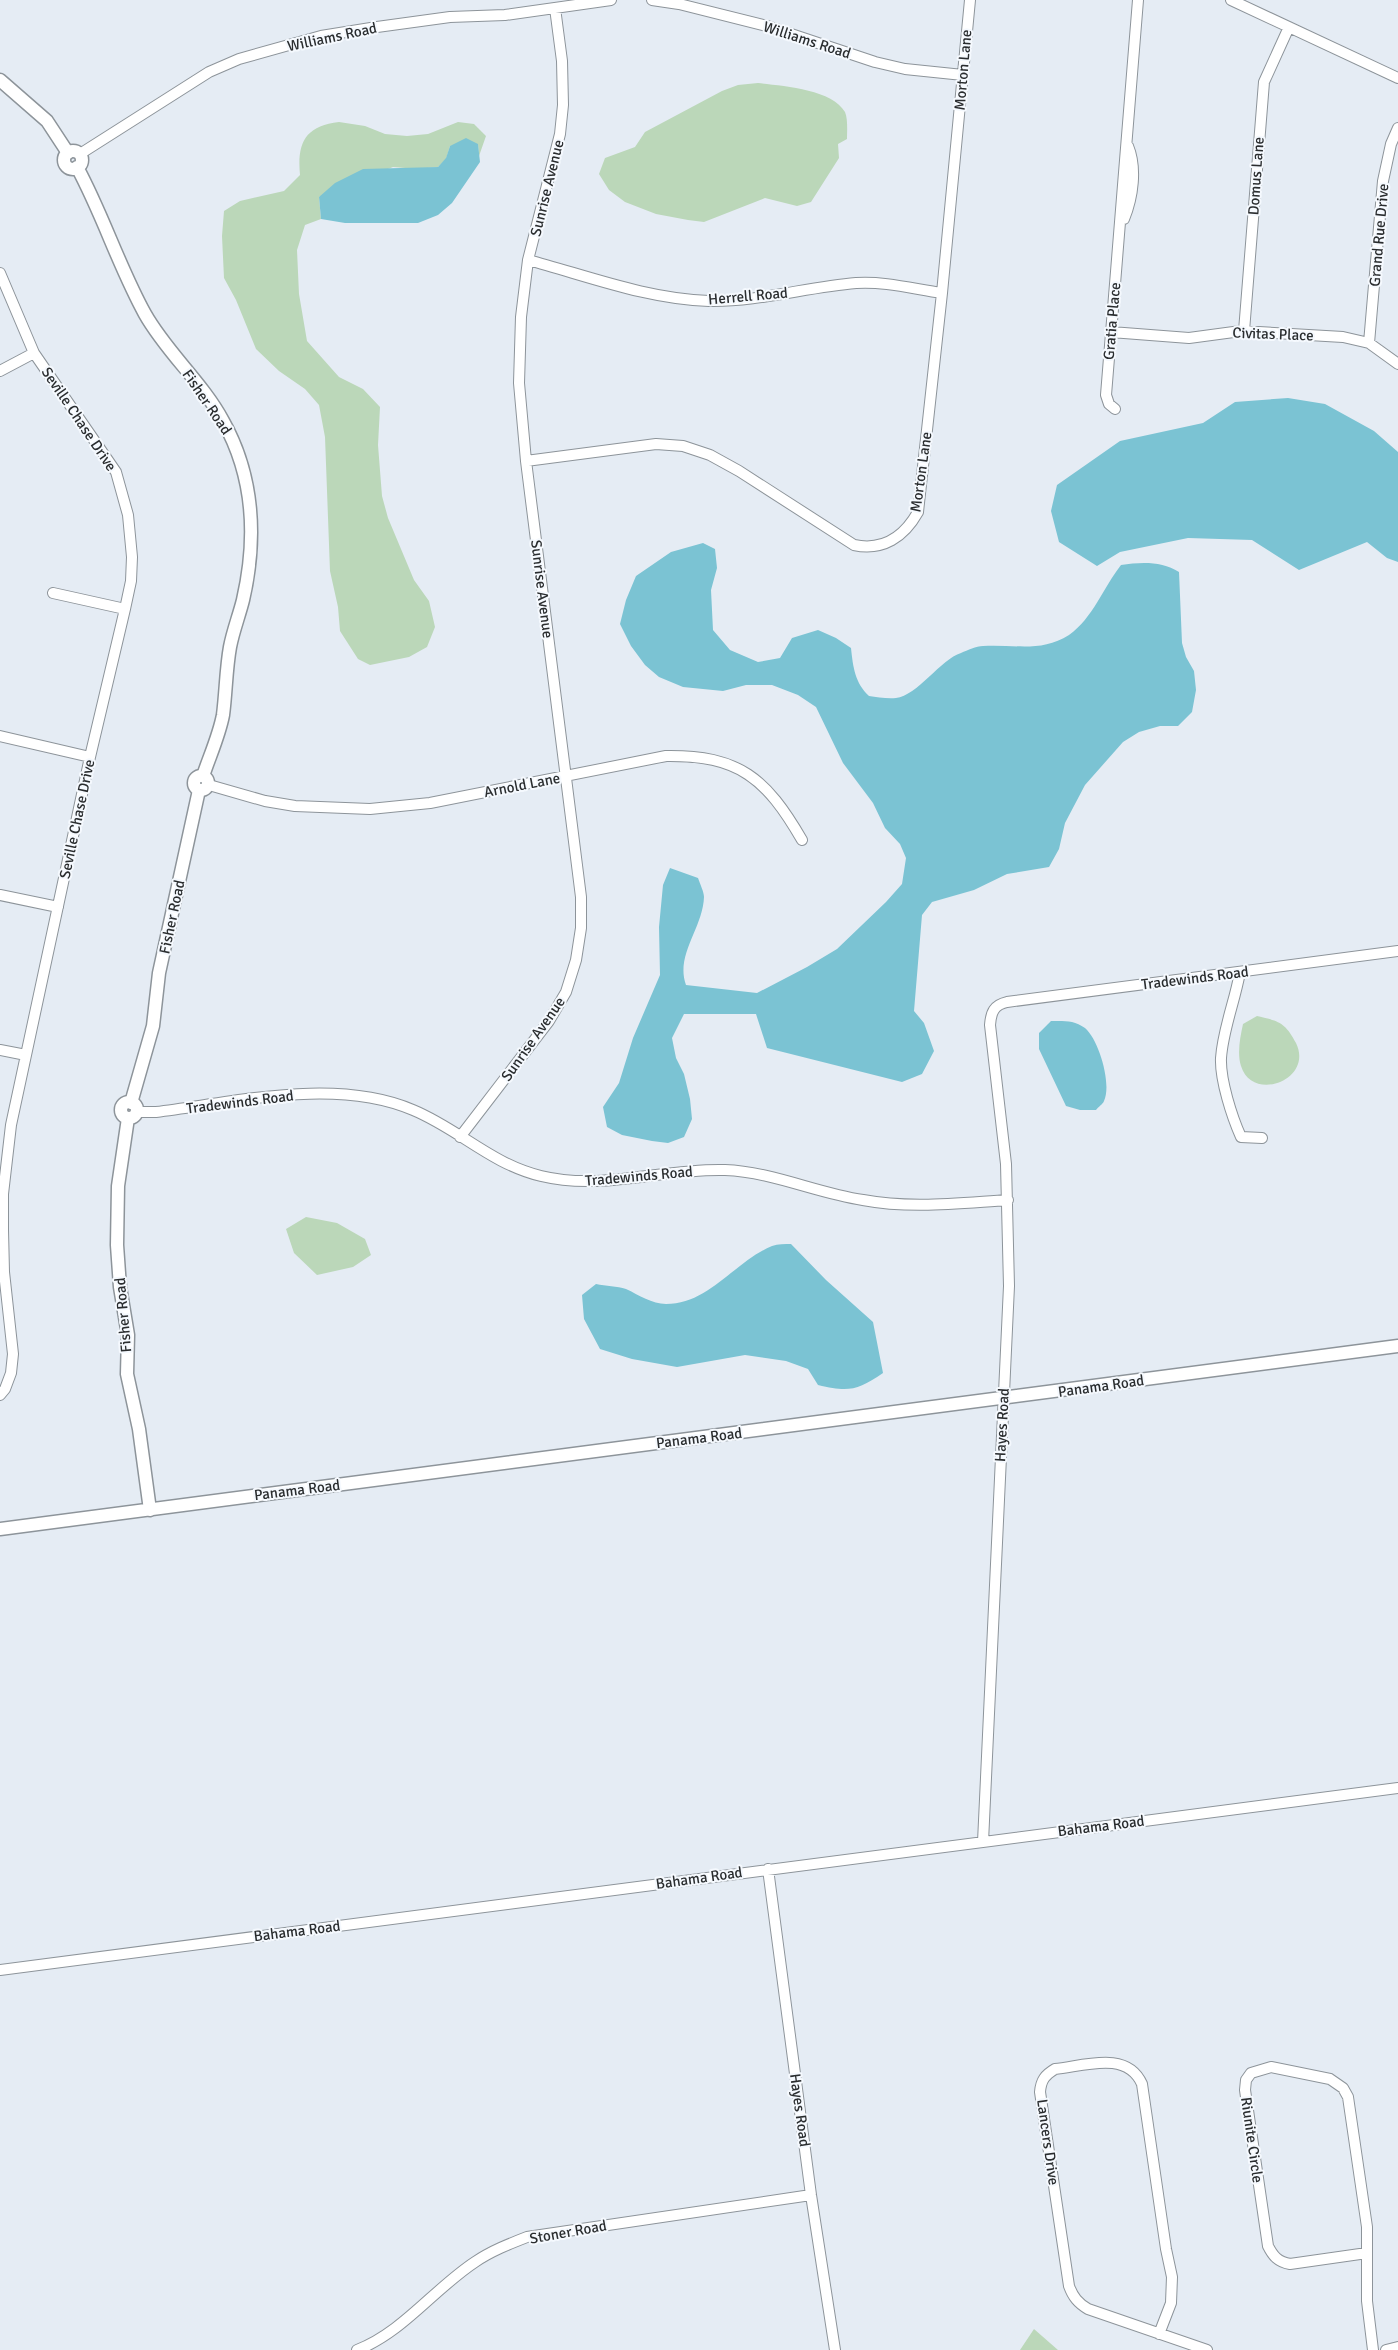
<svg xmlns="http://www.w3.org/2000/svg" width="1398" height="2350" viewBox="0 0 1398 2350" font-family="Signika,sans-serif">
<rect width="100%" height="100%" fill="#e5ecf4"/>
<path fill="#bbd7b9" d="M 758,83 C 782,86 832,89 845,112 C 848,119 847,132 847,139 L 838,144 L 839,158 L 811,202 L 797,206 L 765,198 L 704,222 L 688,220 L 656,214 L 625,202 L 609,190 L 599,174 L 605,158 L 635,147 L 645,132 L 722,91 L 738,85 Z
M 339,122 L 365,126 L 385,134 L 407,136 L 428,134 L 458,122 L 474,124 L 486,136 L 479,156 L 478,144 L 450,146 L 446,159 L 438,167 L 417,169 L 393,167 L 319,197 L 321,219 L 305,225 L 297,250 L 299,294 L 307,341 L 339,377 L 363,389 L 380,407 L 378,445 L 382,496 L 388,518 L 414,580 L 429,601 L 435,627 L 427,647 L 409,657 L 370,665 L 358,659 L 340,631 L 338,607 L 330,571 L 325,437 L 319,405 L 305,389 L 279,371 L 256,349 L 236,300 L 224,278 L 222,236 L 224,211 L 240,201 L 284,191 L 300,175 C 297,143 305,126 339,122 Z
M 1257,1016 C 1279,1021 1285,1022 1296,1043 C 1314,1080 1252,1103 1241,1066 C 1237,1053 1240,1038 1243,1024 Z
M 306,1217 L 337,1223 L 365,1239 L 371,1255 L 353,1267 L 317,1275 L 294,1253 L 286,1229 Z
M 1034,2329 L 1058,2350 L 1020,2350 Z"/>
<path fill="#7bc3d3" d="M 466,138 L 478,144 L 480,162 L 452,203 L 438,215 L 418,223 L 345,223 L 321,219 L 319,197 L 335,183 L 363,169 L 438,167 L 446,158 L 450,146 Z
M 1288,398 L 1325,404 L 1374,431 L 1398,452 L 1398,562 L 1387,558 L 1367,542 L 1299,570 L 1252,540 L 1188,538 L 1120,552 L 1097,566 L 1059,542 L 1051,511 L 1057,485 L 1120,441 L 1203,423 L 1235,402 Z
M 703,543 L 715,549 L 717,568 L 711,590 L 713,630 L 730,650 L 758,662 L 780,658 L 792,638 L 818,630 L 836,638 L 851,648 C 853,667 855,683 869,696 C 877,697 887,699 896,698 C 917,696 941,659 961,653 C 968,650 976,646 983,646 C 1014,644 1041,653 1069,635 C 1093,618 1103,588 1121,565 C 1141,562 1162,561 1179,572 L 1182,643 L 1186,657 L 1194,671 L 1196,690 L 1192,712 L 1178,726 L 1160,726 L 1139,732 L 1123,742 L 1085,785 L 1065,823 L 1059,849 L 1049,867 L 1007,874 L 974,890 L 932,902 L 922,915 L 914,1011 L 924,1023 L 934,1051 L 922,1074 L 902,1082 L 767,1048 L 756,1014 L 684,1014 L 672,1038 L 676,1058 L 684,1074 L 690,1099 L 692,1119 L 684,1137 L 668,1143 L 652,1141 L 622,1135 L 607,1127 L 603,1107 L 619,1083 L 633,1038 L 660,975 L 659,927 L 663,885 L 670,868 L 698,878 C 700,884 704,892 704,897 C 703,928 675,955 686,985 L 757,993 L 807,967 L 837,949 L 886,902 L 902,884 L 906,858 L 900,844 L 885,828 L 873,803 L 843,763 L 816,707 L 798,695 L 772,685 L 746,685 L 723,691 L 683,687 L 659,677 L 645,665 L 631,646 L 620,624 L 626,600 L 636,576 L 671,552 Z
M 1051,1021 C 1064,1021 1074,1020 1085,1028 C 1099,1040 1112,1084 1104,1101 C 1103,1104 1098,1107 1096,1110 L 1080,1110 L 1066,1106 L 1039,1049 L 1039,1033 Z
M 791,1244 L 826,1280 L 873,1322 L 883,1373 C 857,1391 848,1392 818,1385 L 808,1369 L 786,1361 L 745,1355 L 677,1367 L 632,1359 L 600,1349 L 584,1319 L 582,1295 L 596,1284 C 606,1286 617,1286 626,1289 C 639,1295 652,1304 666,1304 C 709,1304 734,1262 772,1246 C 778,1244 785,1244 791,1244 Z"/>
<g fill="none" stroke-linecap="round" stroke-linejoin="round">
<defs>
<path id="minor" d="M 652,0 L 679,4 L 767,26 L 875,62 L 905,69 L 963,75
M 1231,0 L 1398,78
M 80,154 L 209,72 L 239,59 L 321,36 L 377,27 L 450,17 L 505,15 L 611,0
M 1124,219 C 1133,197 1137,168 1128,146
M 528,260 C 588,276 647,299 709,301 C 758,302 807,287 856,283 C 884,281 914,289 942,293
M 0,273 L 34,353 L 116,472 L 128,515 L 132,557 L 131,581 L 125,609 L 90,757 L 11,1125 L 3,1194 L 3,1230 L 4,1272 L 13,1354 L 11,1373 L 5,1389 L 0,1395
M 1244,331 L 1264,82 L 1289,27
M 1111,332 L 1189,338 L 1241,331 L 1343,337 L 1369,343 L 1398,364
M 1369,343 L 1383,181 L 1391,144 L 1398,128
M 0,371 L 34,353
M 1115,409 L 1109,404 L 1106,395 L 1138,0
M 526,461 L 656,444 L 683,446 L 710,455 L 739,471 L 854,545 C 883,551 904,537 918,512 L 942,293 L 970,0
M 53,593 L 125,609
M 0,736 L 90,757
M 209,785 L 265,801 L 295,806 L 370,809 L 430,803 L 666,756 C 739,755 766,778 802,840
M 0,895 L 58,907
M 1240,972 C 1235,1001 1223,1029 1221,1058 C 1220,1080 1232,1117 1241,1137 L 1262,1138
M 0,1050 L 26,1055
M 137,1112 L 156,1112 C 236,1102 336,1077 413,1110 C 459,1129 491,1164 541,1176 C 603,1191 663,1168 725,1170 C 773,1172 816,1193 863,1200 C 911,1209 959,1203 1008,1200
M 460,1137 L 549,1021 L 566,992 L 576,960 L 581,928 L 581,897 L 526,461 L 519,383 L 521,317 L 528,260 L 560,134 L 563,105 L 562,61 L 555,8
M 983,1842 L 1009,1286 L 1006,1164 L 990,1025 C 991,1012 994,1005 1007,1002 L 1398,951
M 768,1869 L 811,2195 L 835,2350
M 0,1970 L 1398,1788
M 1367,2253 L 1290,2264 C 1278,2262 1273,2256 1268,2246 L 1245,2090 L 1246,2080 L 1251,2073 L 1271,2067 L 1330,2079 L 1343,2088 L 1348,2097 L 1367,2227 L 1367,2301 L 1373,2350
M 1159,2334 L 1171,2303 L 1172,2277 L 1166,2249 L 1142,2084 C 1127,2050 1084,2066 1055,2069 C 1045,2075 1041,2080 1040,2092 L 1069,2286 C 1073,2297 1078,2303 1088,2309 L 1207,2350
M 357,2350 C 402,2333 434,2289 475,2262 C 491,2251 509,2244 527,2237 L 811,2195
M 1386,2350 L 1398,2347"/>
<path id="tertiary" d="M 0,80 L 47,121 L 68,153
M64 160a9 9 0 1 1 18 0a9 9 0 1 1-18 0Z
M 77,167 C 103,215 119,267 145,314 C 167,353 202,382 223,421 C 254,476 257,539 243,600 C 239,616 233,631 230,647 C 226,669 226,692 223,715 C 219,736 210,755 203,776
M194 783a7 7 0 1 1 14 0a7 7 0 1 1-14 0Z
M121 1110a8 8 0 1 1 16 0a8 8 0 1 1-16 0Z
M 131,1103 L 153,1026 L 159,973 L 199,790
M 128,1118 L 118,1186 L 117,1245 L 120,1287 L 128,1335 L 127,1374 L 139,1429 L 150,1510
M 0,1529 L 1398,1346"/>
</defs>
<use href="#minor" stroke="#8d949a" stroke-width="12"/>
<use href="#tertiary" stroke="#8d949a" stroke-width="15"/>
<use href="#minor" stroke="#fff" stroke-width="10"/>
<use href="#tertiary" stroke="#fff" stroke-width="12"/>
</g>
<g text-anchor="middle" stroke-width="4" stroke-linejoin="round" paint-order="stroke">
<g font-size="15" fill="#2a2d2f" stroke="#f5f9fe">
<text transform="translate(332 37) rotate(-12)" y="5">Williams Road</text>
<text transform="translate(807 40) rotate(18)" y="5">Williams Road</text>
<text transform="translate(963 70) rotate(-85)" y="5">Morton Lane</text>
<text transform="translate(1256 176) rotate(-86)" y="5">Domus Lane</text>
<text transform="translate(547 188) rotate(-76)" y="5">Sunrise Avenue</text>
<text transform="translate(1379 235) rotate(-85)" y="5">Grand Rue Drive</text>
<text transform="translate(748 296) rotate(-5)" y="5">Herrell Road</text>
<text transform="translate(1112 321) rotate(-85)" y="5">Gratia Place</text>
<text transform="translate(1273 334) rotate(2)" y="5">Civitas Place</text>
<text transform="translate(207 402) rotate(56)" y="5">Fisher Road</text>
<text transform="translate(79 419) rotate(56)" y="5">Seville Chase Drive</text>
<text transform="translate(921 472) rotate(-82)" y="5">Morton Lane</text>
<text transform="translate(542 589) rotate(83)" y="5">Sunrise Avenue</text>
<text transform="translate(522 785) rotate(-11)" y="5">Arnold Lane</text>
<text transform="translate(77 819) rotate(-78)" y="5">Seville Chase Drive</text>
<text transform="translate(172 917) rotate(-78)" y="5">Fisher Road</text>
<text transform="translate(1195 978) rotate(-7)" y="5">Tradewinds Road</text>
<text transform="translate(533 1039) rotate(-55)" y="5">Sunrise Avenue</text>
<text transform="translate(240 1102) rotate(-7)" y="5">Tradewinds Road</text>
<text transform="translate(639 1176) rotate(-5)" y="5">Tradewinds Road</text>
<text transform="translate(123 1315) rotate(-95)" y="5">Fisher Road</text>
<text transform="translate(1101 1386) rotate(-8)" y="5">Panama Road</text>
<text transform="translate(1002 1425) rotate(-87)" y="5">Hayes Road</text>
<text transform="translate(699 1438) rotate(-7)" y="5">Panama Road</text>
<text transform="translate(297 1490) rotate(-7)" y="5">Panama Road</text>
<text transform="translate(1101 1826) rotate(-7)" y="5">Bahama Road</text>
<text transform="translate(699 1878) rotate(-8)" y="5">Bahama Road</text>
<text transform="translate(297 1931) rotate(-7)" y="5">Bahama Road</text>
<text transform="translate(800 2110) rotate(82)" y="5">Hayes Road</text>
<text transform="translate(1252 2140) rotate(82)" y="5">Riunite Circle</text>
<text transform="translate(1048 2142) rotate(82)" y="5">Lancers Drive</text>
<text transform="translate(568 2232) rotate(-10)" y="5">Stoner Road</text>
</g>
</g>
</svg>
